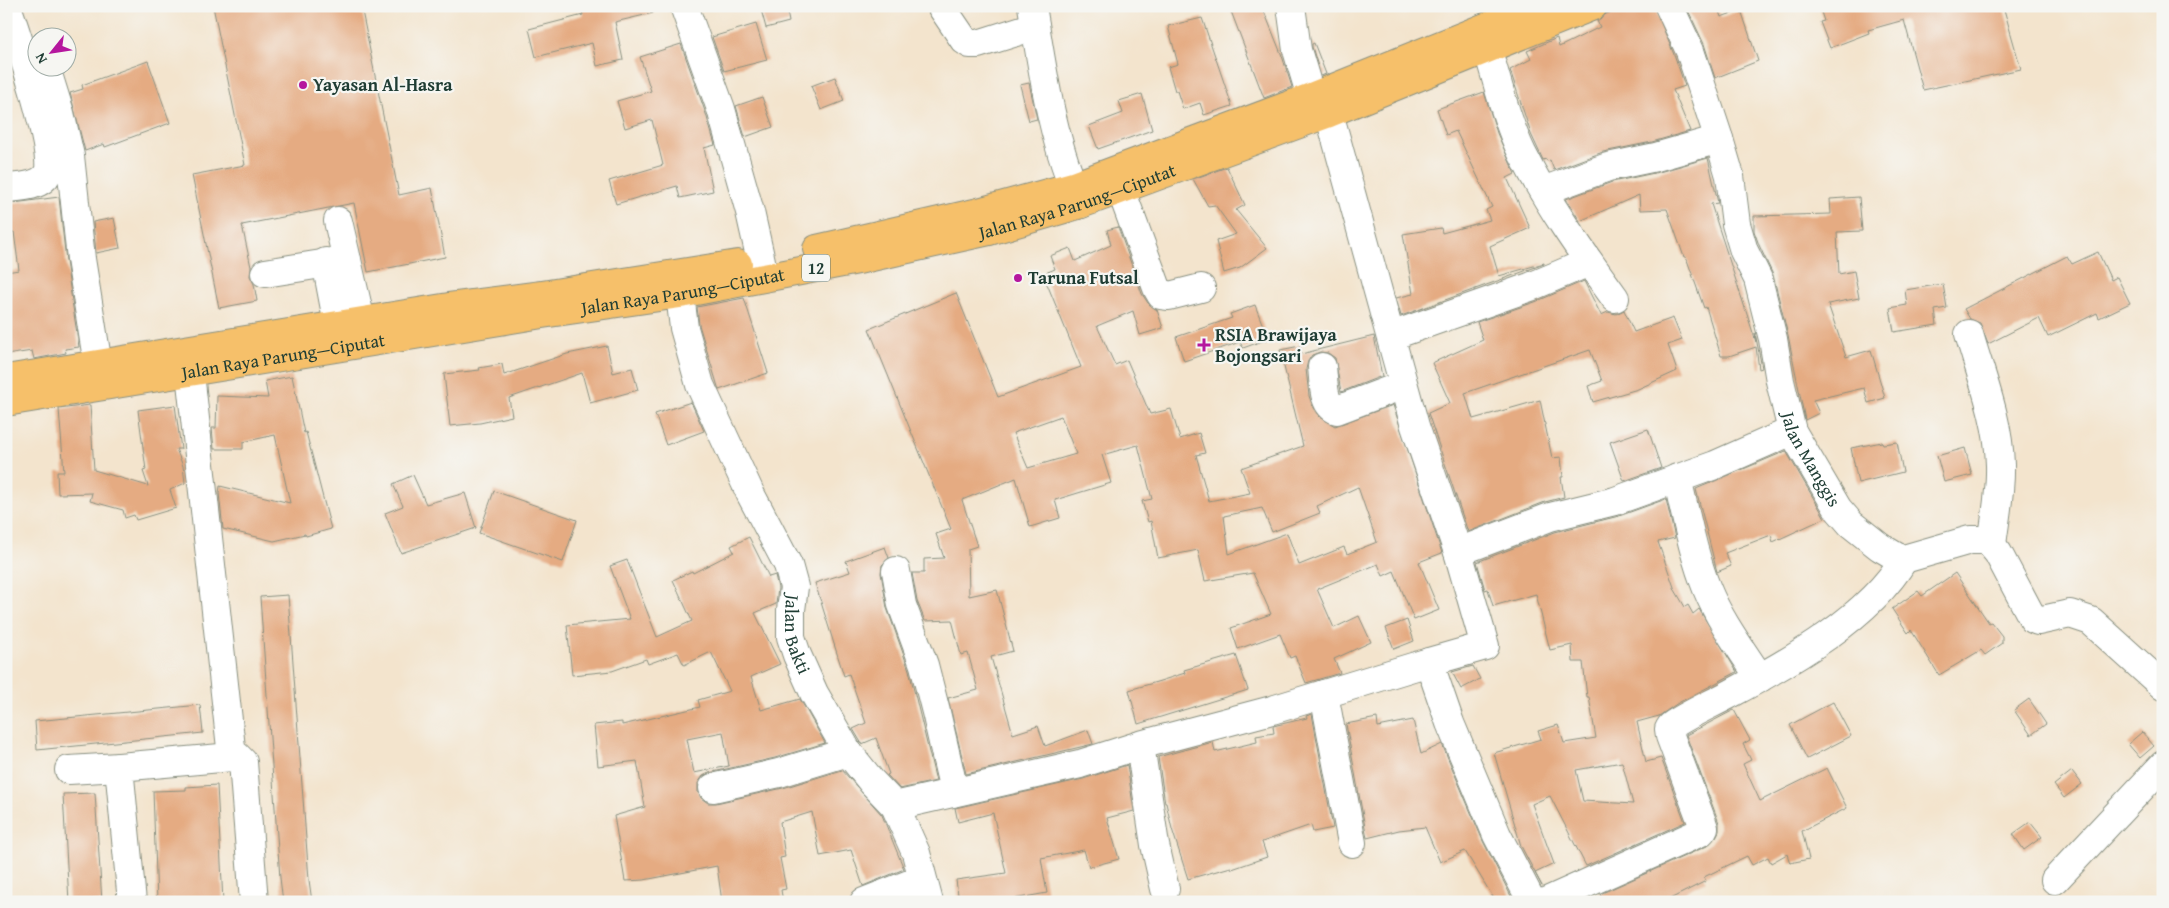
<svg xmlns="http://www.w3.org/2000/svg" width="2169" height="908" viewBox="0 0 2169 908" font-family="'Gentium Book Plus',serif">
<rect width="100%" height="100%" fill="#f6f6f2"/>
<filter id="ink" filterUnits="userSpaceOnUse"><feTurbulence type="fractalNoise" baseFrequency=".02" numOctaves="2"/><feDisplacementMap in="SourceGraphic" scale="10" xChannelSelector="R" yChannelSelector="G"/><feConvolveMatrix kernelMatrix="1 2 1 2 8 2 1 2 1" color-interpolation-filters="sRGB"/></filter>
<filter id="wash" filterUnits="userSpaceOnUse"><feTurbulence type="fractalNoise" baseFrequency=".0096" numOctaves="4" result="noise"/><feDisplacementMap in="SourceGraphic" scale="20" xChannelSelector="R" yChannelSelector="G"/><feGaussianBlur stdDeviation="1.12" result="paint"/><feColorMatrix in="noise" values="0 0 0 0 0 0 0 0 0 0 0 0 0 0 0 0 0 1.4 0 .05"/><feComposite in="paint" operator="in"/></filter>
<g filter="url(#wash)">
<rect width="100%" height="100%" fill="#f3e4cd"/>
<g id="blocks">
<path fill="#e5ab82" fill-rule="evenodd" d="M 213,6 L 361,6 L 399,195 L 432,188 L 445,257 L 368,272 L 354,203 L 242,225 L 251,267 L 250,276 L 254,284 L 257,301 L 219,308 L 192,175 L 245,165 Z
M 581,6 L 653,6 L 653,13 L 615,22 L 623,60 L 597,66 L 592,43 L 536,57 L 529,29 L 583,15 Z
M 760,6 L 786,6 L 789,22 L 766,28 Z
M 1229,6 L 1262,6 L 1282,56 L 1292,87 L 1264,98 Z
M 1626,6 L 1654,6 L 1675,57 L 1685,86 L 1673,90 L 1690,131 L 1652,142 L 1603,152 L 1554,170 L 1550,160 L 1547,161 L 1546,159 L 1543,160 L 1531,134 L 1510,70 L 1531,59 L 1527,51 L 1557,38 L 1559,47 L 1600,27 L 1597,21 L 1606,14 Z
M 1686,6 L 1717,6 L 1721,17 L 1741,10 L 1758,61 L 1715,78 L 1704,44 Z
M 1819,6 L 2003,6 L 2021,69 L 1923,90 L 1904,20 L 1868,30 L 1869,33 L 1830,48 L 1820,22 L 1824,21 Z
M 1202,18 L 1232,106 L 1204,115 L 1200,103 L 1183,109 L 1177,91 L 1175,91 L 1168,67 L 1178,64 L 1168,26 Z
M 756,24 L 767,60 L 724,71 L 712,37 Z
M 1314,43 L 1326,74 L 1321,76 L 1312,47 L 1312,44 Z
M 681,44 L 706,114 L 715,145 L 704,148 L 713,191 L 680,198 L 677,186 L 616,204 L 609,181 L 663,165 L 652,120 L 625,128 L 617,101 L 651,91 L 640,57 Z
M 148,61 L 170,123 L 105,147 L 104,144 L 85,151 L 70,93 L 83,89 L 82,85 Z
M 835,77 L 844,101 L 821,110 L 811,86 Z
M 1029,83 L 1037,119 L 1029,121 L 1020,85 Z
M 1484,92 L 1497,133 L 1515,174 L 1507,178 L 1530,228 L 1490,246 L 1499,276 L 1544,263 L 1544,264 L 1401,316 L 1396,298 L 1413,294 L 1403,234 L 1441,228 L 1442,233 L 1490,220 L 1486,210 L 1492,207 L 1456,131 L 1446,135 L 1437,109 Z
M 1142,94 L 1152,130 L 1098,149 L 1089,126 L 1123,113 L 1119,101 Z
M 762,97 L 773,127 L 745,137 L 736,106 Z
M 1708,158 L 1718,203 L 1711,204 L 1756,342 L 1755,333 L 1762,368 L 1759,369 L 1756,347 L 1729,356 L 1721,356 L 1706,307 L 1704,308 L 1686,257 L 1684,257 L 1667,209 L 1640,210 L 1639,195 L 1580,221 L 1566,199 L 1612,182 L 1659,172 Z
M 1227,167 L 1245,205 L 1236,210 L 1267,248 L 1240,268 L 1224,273 L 1216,241 L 1236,234 L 1215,205 L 1208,206 L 1193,179 Z
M 59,197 L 66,261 L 79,347 L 65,349 L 66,353 L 34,359 L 32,351 L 6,355 L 6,272 L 19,270 L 14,232 L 6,232 L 6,204 Z
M 1859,197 L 1862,231 L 1837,232 L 1839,274 L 1854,271 L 1859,298 L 1828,304 L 1846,357 L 1871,350 L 1885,398 L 1868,403 L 1864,388 L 1813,400 L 1819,413 L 1805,420 L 1788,335 L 1773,275 L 1759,245 L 1754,231 L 1754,216 L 1831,214 L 1830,199 Z
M 114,218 L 120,248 L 96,253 L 93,222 Z
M 1118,227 L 1142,294 L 1148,303 L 1157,310 L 1163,328 L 1140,335 L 1133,311 L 1097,326 L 1115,365 L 1127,360 L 1150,414 L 1171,409 L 1180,439 L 1199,433 L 1205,453 L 1196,455 L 1209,501 L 1250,493 L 1241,468 L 1303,446 L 1280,350 L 1300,346 L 1301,354 L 1374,336 L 1382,376 L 1341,392 L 1335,358 L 1328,353 L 1320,352 L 1312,355 L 1308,361 L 1306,369 L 1309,396 L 1314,410 L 1320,417 L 1335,426 L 1393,405 L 1442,553 L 1419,562 L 1439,610 L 1414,620 L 1394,571 L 1383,576 L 1378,564 L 1317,589 L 1334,628 L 1359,616 L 1371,642 L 1334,659 L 1340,673 L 1306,683 L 1295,656 L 1290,658 L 1280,634 L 1238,649 L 1231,628 L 1271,614 L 1253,573 L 1205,581 L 1198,550 L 1158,558 L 1151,521 L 1148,522 L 1142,501 L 1152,499 L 1138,445 L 1102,455 L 1111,483 L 1055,500 L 1060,518 L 1030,527 L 1016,478 L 962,500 L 977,546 L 968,549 L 969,596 L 997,590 L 1013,651 L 991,657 L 1013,734 L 1038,726 L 1045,746 L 1088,730 L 1093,744 L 966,774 L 948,698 L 978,690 L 968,653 L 961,655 L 952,620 L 925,621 L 917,601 L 912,573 L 924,573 L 924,559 L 944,558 L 936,534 L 951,529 L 869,329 L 956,293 L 998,397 L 1081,367 L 1043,274 L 1055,269 L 1050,256 L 1070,248 L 1075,261 L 1111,245 L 1107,230 ZM 1061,416 L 1076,454 L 1028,468 L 1013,433 ZM 1358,487 L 1377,542 L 1347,554 L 1344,547 L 1299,565 L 1287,533 L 1229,554 L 1224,516 L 1262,508 L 1272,532 L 1320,513 L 1317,506 Z
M 2098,252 L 2111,280 L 2117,277 L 2130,303 L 2099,318 L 2097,313 L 2048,337 L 2039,318 L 1988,344 L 1980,323 L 1970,319 L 1964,309 L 2067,256 L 2072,264 Z
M 1584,281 L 1601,315 L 1608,312 L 1616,314 L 1624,310 L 1634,332 L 1673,318 L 1682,340 L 1668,345 L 1677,371 L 1638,389 L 1593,402 L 1588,386 L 1602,381 L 1590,350 L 1465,393 L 1473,419 L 1540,400 L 1552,458 L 1561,457 L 1563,477 L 1561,477 L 1564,497 L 1545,502 L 1468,532 L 1428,413 L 1450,403 L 1432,363 L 1483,340 L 1477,322 L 1535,302 Z
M 1943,284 L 1947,308 L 1935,310 L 1937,325 L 1894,332 L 1890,308 L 1907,305 L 1905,290 Z
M 744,298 L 768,373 L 719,390 L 699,325 L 697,307 Z
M 1255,305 L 1268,339 L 1243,348 L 1240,342 L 1184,361 L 1176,337 L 1232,318 L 1230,314 Z
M 607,346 L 613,373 L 632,368 L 638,390 L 590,403 L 582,373 L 509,398 L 512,416 L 480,423 L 450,426 L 444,374 L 480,370 L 479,368 L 502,364 L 504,375 L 567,354 Z
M 292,376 L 304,433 L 306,432 L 331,529 L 306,536 L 305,534 L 274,541 L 223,529 L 219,493 L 220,486 L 290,503 L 275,435 L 243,442 L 243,449 L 214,449 L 212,428 L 216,428 L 217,396 L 268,398 L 265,381 Z
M 691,402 L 704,431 L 666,445 L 655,414 Z
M 90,405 L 94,470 L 148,486 L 143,471 L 146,470 L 138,410 L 175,405 L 181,449 L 176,449 L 183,466 L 185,483 L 170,490 L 176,508 L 136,520 L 134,515 L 125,518 L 123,510 L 90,501 L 92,493 L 58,494 L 57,472 L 64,472 L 59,409 Z
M 1648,429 L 1661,468 L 1624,481 L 1610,442 Z
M 1882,442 L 1883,444 L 1897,442 L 1903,472 L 1858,483 L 1851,448 Z
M 1965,448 L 1972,475 L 1944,482 L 1937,456 Z
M 1786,451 L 1825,518 L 1773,542 L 1771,535 L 1725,553 L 1731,566 L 1717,572 L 1696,489 Z
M 413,475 L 426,504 L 465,493 L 476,528 L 401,553 L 385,513 L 403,506 L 393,484 Z
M 494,491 L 577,520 L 563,562 L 479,533 Z
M 1666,499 L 1675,538 L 1658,542 L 1675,590 L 1685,607 L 1688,605 L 1693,614 L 1699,609 L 1737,672 L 1678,703 L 1659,716 L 1637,722 L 1646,762 L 1661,758 L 1685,822 L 1586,866 L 1550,796 L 1532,804 L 1554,864 L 1535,873 L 1542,886 L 1521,846 L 1494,753 L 1541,739 L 1538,731 L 1558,725 L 1564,743 L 1596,738 L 1589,697 L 1587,697 L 1583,662 L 1573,662 L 1572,645 L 1550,650 L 1536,594 L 1493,606 L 1488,589 L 1485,590 L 1477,562 L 1555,532 L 1619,516 ZM 1622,762 L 1633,804 L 1583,801 L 1576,770 Z
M 749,537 L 769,577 L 775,575 L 778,588 L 776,604 L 755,613 L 780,664 L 751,677 L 761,710 L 800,699 L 825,743 L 775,758 L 709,773 L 703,776 L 698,783 L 698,792 L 701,798 L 708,803 L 716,803 L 783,788 L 842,770 L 882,815 L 904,869 L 863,886 L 851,850 L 820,856 L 812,812 L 780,822 L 785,857 L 780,858 L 786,889 L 781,890 L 783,902 L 722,902 L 717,866 L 644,880 L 625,881 L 614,816 L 645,807 L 637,761 L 598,766 L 594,725 L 622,722 L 622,725 L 700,707 L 698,700 L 730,691 L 711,652 L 684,665 L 678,653 L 648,664 L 646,659 L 612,671 L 572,675 L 567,625 L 630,619 L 610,566 L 627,560 L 657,637 L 692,621 L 673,580 L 692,571 L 693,573 L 734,552 L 731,546 ZM 723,732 L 729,766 L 694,773 L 687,739 Z
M 885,547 L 889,558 L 882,565 L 881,573 L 887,608 L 909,670 L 936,781 L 900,789 L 887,775 L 889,774 L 876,738 L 862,744 L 853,729 L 866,723 L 849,674 L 844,676 L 815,583 L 850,572 L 846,561 Z
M 1955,573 L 1989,623 L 1991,622 L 2002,636 L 2002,643 L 1985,655 L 1981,650 L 1939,675 L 1911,630 L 1908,633 L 1892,609 L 1918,591 L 1922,596 Z
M 288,595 L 309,880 L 312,902 L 283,902 L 280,878 L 260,597 Z
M 1407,620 L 1414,641 L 1394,649 L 1386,628 Z
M 1236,655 L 1248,690 L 1138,724 L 1129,690 L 1160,681 L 1185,673 L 1184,670 Z
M 1473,666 L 1480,679 L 1461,689 L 1452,672 Z
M 2029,699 L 2046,724 L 2031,735 L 2014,710 Z
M 1833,702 L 1851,736 L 1807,759 L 1790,725 Z
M 200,705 L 203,733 L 37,750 L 35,721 Z
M 1734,710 L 1750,740 L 1743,744 L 1751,760 L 1743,764 L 1760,801 L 1827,768 L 1847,808 L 1802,831 L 1809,859 L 1790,863 L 1787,854 L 1771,863 L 1768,857 L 1752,865 L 1747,856 L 1704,877 L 1706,881 L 1664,902 L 1604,902 L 1600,894 L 1707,846 L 1716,837 L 1719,831 L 1719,823 L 1686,735 Z
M 1312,714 L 1333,828 L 1313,832 L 1311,825 L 1262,842 L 1267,857 L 1232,869 L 1231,867 L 1188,879 L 1172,829 L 1166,803 L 1165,803 L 1158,757 L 1213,742 L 1215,752 L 1257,742 L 1256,736 L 1274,733 L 1273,726 L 1307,718 L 1306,716 Z
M 1377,718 L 1378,727 L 1413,720 L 1421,754 L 1442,744 L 1483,841 L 1514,902 L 1496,902 L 1465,851 L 1440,862 L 1425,827 L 1399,830 L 1367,838 L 1346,724 Z
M 2142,732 L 2154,746 L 2140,758 L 2128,744 Z
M 1127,765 L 1134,811 L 1107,818 L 1119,859 L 1089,867 L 1084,850 L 1041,858 L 1047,893 L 997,902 L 959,902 L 956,880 L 1006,873 L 993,813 L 958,822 L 955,808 L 1083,779 Z
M 2072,771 L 2082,784 L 2064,798 L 2054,785 Z
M 217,785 L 223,902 L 157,902 L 153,791 L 186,790 L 186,787 Z
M 95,793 L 102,902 L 69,902 L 63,794 Z
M 2030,822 L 2042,837 L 2024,850 L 2013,834 Z"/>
</g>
</g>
<g filter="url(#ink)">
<use href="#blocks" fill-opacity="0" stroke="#899080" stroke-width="1"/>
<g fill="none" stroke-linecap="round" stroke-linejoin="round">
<defs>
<g id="minor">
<path d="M 684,6 L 721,109 L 750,212 L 761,261"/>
<path d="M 941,6 L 964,40 L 970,44 L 978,44 L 1035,26"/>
<path d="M 1032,6 C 1043,72 1052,143 1081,204"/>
<path d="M 1291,6 L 1297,50 L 1311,97"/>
<path id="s1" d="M 1669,6 L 1690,51 L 1719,139 L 1730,176 L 1736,224 L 1744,251 L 1758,279 L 1773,339 L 1780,381 L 1792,431 L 1838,509 L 1851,524 L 1880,547 L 1897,557 L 1904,559 L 1970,540 L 1987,540 L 1998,553 L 2033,619 L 2038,621 L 2070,614 L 2091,621 L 2163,686"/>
<path d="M 1487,48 C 1498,83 1506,120 1522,153 C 1548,205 1581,251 1615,298"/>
<path d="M 46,68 L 60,113 L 70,156 L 81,259 L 98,365"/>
<path d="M 1329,113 L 1415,426 L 1458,552 L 1485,646 L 1429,662"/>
<path d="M 6,188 C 19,187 41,187 48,173 C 57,155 16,32 7,6"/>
<path d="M 1121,190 L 1157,288 L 1161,295 L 1169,296 L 1201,288"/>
<path d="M 1543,191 L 1608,167 L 1656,157 L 1719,139"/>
<path d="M 338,221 L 361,321"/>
<path d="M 326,262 L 338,325"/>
<path d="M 265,273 L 347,260"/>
<path id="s2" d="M 680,294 L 684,328 L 700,385 L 751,495 L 788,565 L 794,587 L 791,610 L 791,637 L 797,655 L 814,693 L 848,752 L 872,782 L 895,806 L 916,853 L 929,902"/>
<path d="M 1969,334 C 1981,376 1999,420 2000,465 C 2001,491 1995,519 1992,545"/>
<path d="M 1391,336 L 1530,287 L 1589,262"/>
<path d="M 1322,367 C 1324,381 1322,405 1337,410 L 1403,385"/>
<path d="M 190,373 L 232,757 L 237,756 L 243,762 L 254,902"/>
<path d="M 1677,478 C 1686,515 1693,554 1707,589 C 1720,621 1741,649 1760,678"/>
<path d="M 1458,552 L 1550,517 L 1615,501 L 1715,465 L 1792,431"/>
<path d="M 896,571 L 902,605 L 924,665 L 936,712 L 952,782 L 952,793"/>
<path d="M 1324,694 L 1352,843"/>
<path d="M 1140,745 L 1155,845 L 1165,889"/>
<path d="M 69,770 L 119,767"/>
<path d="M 713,788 L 779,773 L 848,752"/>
<path d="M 895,806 L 1080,764 L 1140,745 L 1272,710 L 1429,662 L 1450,723 L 1497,835 L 1532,902"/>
<path d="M 2055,880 L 2163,765"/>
<path d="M 132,902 L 119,767 L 232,757"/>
<path d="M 864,902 L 922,879"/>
<path d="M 1545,902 L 1701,832 L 1704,828 L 1702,822 L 1670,736 L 1669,729 L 1671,726 C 1690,713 1712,704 1732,693 C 1790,662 1870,617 1904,559"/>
</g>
<g id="highway">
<path d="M 817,249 L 975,213 L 1073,186 L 1311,97 L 1538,6"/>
<path d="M 6,379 L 449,307 L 542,295 L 738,264"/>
<path id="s3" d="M 6,402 L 542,314 L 680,294 L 858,260 L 989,231 L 1081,204 L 1329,113 L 1593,6"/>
</g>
</defs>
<use href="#minor" stroke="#899080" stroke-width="30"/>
<use href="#highway" stroke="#899080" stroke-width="30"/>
<use href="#minor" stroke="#fff" stroke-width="28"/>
<use href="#highway" stroke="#f6c06b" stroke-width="28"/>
</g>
</g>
<g fill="#b5179e" stroke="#f6f6f2" stroke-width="2">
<circle cx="303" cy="85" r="5"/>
<circle cx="1018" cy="278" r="5"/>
<path d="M1201.5 337.5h5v5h5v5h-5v5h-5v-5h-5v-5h5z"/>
</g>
<g text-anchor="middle" stroke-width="4.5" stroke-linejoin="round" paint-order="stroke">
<rect fill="#f6f6f2" stroke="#60746d" stroke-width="1" x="802" y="254.5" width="28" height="27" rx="4"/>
<g font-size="16" font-weight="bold" fill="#1f3d34">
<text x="816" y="274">12</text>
</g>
<g font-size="18" font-weight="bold" fill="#1f3d34" stroke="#f6f6f2" text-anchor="start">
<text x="313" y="91">Yayasan Al-Hasra</text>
<text x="1028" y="284">Taruna Futsal</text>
<text x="1215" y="341">RSIA Brawijaya<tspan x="1215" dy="21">Bojongsari</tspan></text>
</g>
<g font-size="18" fill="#1f3d34" stroke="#f6f6f2">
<text dy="6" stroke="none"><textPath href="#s3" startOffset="1091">Jalan Raya Parung—Ciputat</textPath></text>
<text dy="6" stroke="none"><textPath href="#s3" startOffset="686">Jalan Raya Parung—Ciputat</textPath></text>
<text dy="6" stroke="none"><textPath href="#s3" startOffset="281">Jalan Raya Parung—Ciputat</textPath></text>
<text dy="6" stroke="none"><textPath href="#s1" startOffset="478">Jalan Manggis</textPath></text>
<text dy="6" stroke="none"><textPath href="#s2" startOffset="365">Jalan Bakti</textPath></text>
</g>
</g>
<rect width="2169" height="908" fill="none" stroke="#f6f6f2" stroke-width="25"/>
<g transform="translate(52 52) rotate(240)"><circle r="24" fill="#f6f6f2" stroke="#a0aca6"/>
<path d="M0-4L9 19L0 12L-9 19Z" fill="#b5179e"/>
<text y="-8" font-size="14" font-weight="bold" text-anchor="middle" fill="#1f3d34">N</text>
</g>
</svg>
